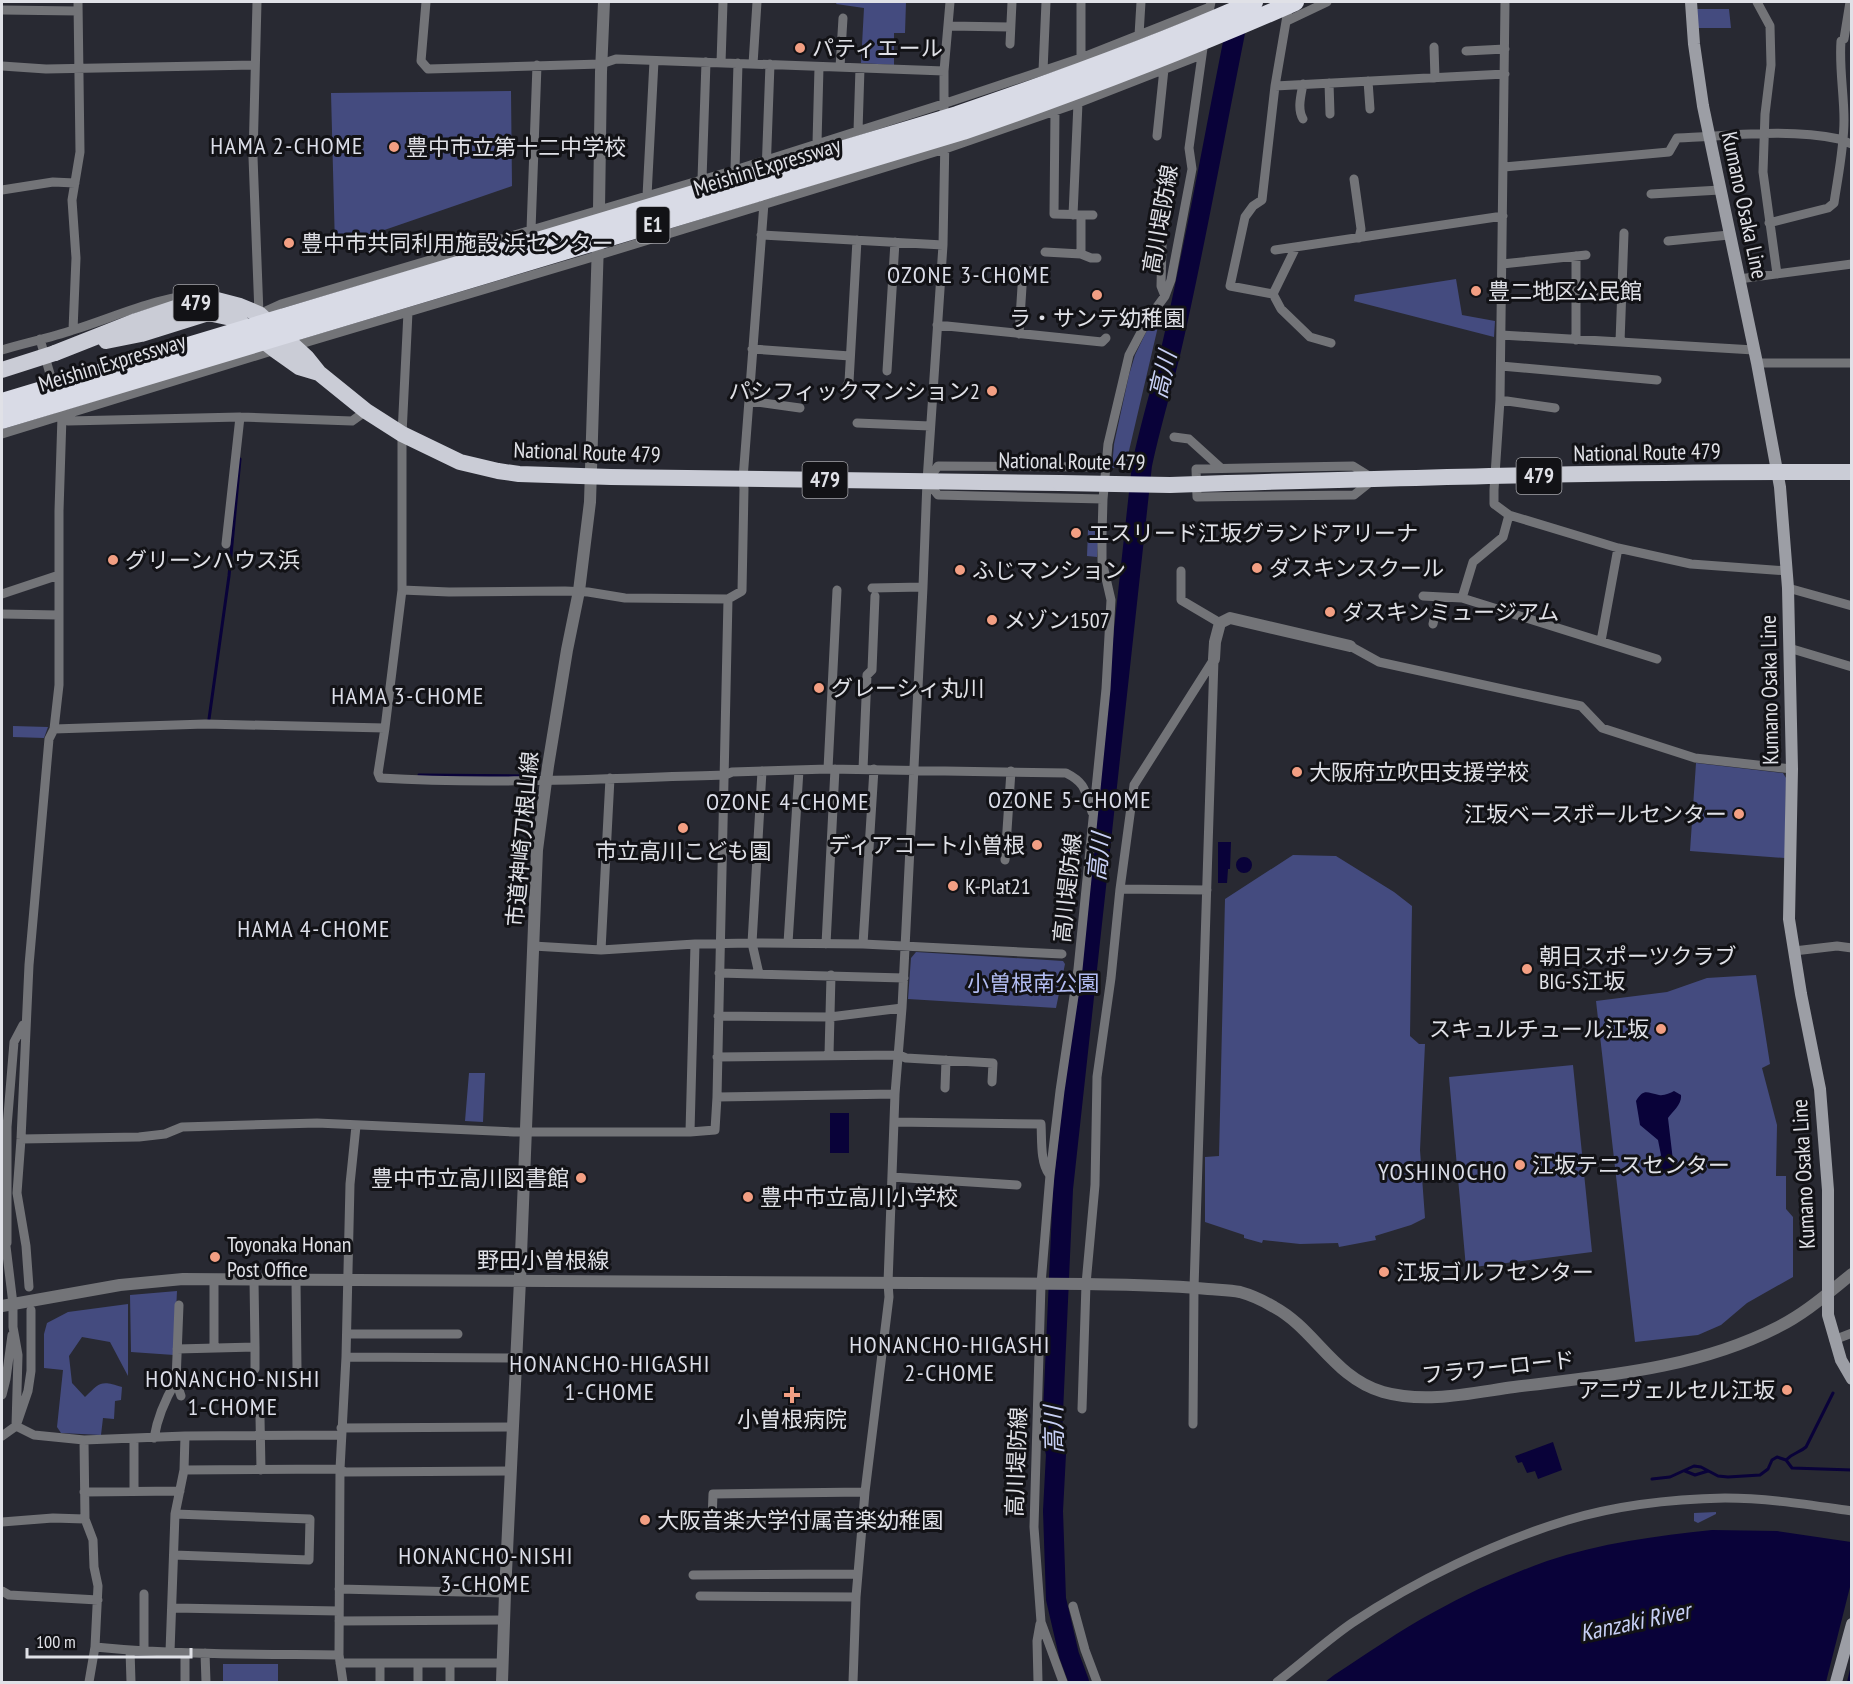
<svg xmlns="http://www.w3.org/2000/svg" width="1853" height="1684" viewBox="0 0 1853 1684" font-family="'PT Sans Narrow','Noto Sans JP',sans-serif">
<rect width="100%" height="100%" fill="#282932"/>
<path fill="#444b7f" d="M 837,2 L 906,2 L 905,33 L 894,33 L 894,65 L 861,63 L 864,8 L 836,4 Z
M 1697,9 L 1729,9 L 1731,28 L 1698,28 Z
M 511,91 L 512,186 L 335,247 L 331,93 Z
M 1456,279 L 1462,315 L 1495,321 L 1494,337 L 1354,301 L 1355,295 Z
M 1154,316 L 1160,318 L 1125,468 L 1112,468 L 1114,444 L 1129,375 L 1135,355 Z
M 1088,530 L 1099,530 L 1097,557 L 1087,556 Z
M 13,726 L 48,727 L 44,738 L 13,737 Z
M 1696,763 L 1783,773 L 1786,778 L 1785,858 L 1690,851 Z
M 1293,855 L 1336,856 L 1394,892 L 1412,906 L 1410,1036 L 1419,1044 L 1425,1044 L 1420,1150 L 1425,1218 L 1411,1225 L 1375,1236 L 1376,1240 L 1339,1247 L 1338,1243 L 1300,1244 L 1263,1240 L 1262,1243 L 1244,1238 L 1244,1235 L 1205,1222 L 1205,1157 L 1219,1156 L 1225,899 Z
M 916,952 L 1063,961 L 1065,964 L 1056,1008 L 908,999 L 911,958 Z
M 1756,975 L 1770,1064 L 1762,1068 L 1777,1125 L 1776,1176 L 1786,1176 L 1786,1209 L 1793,1217 L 1793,1277 L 1747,1303 L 1721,1325 L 1698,1335 L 1635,1342 L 1596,1001 L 1667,992 L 1707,978 Z
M 1573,1065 L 1592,1252 L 1466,1268 L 1449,1077 Z
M 469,1073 L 485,1073 L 483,1122 L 465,1121 Z
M 177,1291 L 174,1355 L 131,1352 L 130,1295 Z
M 128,1304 L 128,1376 L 110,1342 L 82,1337 L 69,1356 L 72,1383 L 85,1397 C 100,1382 101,1380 122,1387 L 121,1400 L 115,1401 L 114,1419 L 103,1418 L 101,1435 L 61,1433 L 57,1427 L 63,1370 L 44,1368 L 44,1334 L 47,1323 L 68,1312 Z
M 1716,1512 L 1716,1514 L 1698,1523 L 1694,1521 L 1694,1513 Z
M 223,1664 L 278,1664 L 278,1682 L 223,1682 Z"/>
<path fill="#090239" d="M 1218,842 L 1231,842 L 1230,869 L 1228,869 L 1227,883 L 1218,883 Z
M1236 865a8 8 0 1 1 16 0a8 8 0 1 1-16 0Z
M 1674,1091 L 1681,1095 C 1682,1104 1673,1111 1668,1118 L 1674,1169 C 1667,1174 1656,1176 1648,1170 L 1649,1167 L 1658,1163 L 1661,1155 L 1658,1140 L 1640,1125 L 1636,1101 C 1644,1088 1647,1093 1659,1095 C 1664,1096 1670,1093 1674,1091 Z
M 830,1113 L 849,1113 L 849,1153 L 830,1153 Z
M 1553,1442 L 1562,1470 L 1538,1479 L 1535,1471 L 1527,1473 L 1522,1462 L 1518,1463 L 1515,1456 Z
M 1712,1530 L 1777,1531 L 1851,1542 L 1851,1682 L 1325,1682 L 1334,1675 C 1367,1654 1400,1630 1434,1612 C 1470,1592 1508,1575 1547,1561 C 1600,1543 1657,1536 1712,1530 Z"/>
<path fill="#282932" d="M 1851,1583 L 1851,1665 L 1847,1682 L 1826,1682 Z"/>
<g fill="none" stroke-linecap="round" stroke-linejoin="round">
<path stroke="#090239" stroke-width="3" d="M 209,719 L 229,576 L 240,459
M 419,775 L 530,776
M 1786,1460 C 1794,1452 1799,1453 1806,1447 L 1833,1393
M 1685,1471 L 1695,1475 L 1708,1471
M 1652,1479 L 1670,1477 L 1694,1466 L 1701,1467 L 1718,1476 L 1728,1477 L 1760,1475 L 1768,1469 L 1772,1460 L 1777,1457 L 1786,1460 L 1792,1468 L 1852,1470"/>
<path stroke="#090239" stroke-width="20" d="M 1079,1682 L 1069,1655 L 1056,1599 L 1053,1511 L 1056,1454 L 1052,1435 L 1063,1189 L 1142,465 C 1150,426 1162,388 1171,350 C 1197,238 1216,125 1239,13"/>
<path stroke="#737478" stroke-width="9" d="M 257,2 L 253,157 L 259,314
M 426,2 L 421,61 L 428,69 L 601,64 L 616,59 L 944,71
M 1505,2 L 1500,400 L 1494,490 L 1494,504 L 1509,515 L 1618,548 L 1691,564 L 1787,571
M 1757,2 L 1770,26 L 1771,65 L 1765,114 L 1763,172 L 1777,274
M 2,10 L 78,11
M 1207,21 L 1211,2
M 1287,21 L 1327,2
M 949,26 L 1010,27
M 1139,35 L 1141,2
M 1010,44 L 1012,2
M 1434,47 L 1435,78
M 1466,51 L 1505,49
M 1081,58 L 1081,2
M 721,63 L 723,2
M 753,64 L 757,2
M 2,66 L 46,69 L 255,65
M 840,67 L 843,18
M 1043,71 L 1046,2
M 1368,81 L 1370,109
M 1329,83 L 1330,114
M 1303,84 C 1301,95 1297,109 1303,119
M 1275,86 L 1505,74
M 1055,111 L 1054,214 L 1093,215
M 944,122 L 944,71 L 950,2
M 858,131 L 860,68
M 1157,136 L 1164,69
M 817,143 L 819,67
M 1504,167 L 1669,152 L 1677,138 C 1730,136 1787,128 1839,139 C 1844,140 1847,143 1852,144
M 735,170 L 738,63
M 766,173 L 770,64
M 702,179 L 706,62
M 1354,179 L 1361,229 L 1359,238
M 2,190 L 53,182 L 75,183
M 1651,194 L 1720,190
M 647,196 L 654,61
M 1073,215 L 1078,103
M 1769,223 L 1828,208 L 1834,203 C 1838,176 1844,148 1844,120 C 1844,93 1839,68 1841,41 L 1844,39 L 1850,2
M 531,230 L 537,65
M 761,235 L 943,245
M 1668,241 L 1729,235
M 1162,245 L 1161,286 L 1165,296
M 1296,247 L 1273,294 L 1281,309 L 1310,337 L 1331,343
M 1275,250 L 1503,216
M 1045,252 L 1081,254 L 1091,258 L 1097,258
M 1081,254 L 1081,215
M 1576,256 L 1576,340
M 1502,264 L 1586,255
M 1014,270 L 1032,271
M 1739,279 L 1852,264
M 1576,291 L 1622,291
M 1273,294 L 1230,286 L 1245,217 L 1253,206 L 1262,200 L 1275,86 L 1289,4
M 259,314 L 281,304 L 735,170 L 943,104 L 1081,58 L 1210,7
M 937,325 L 1102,342 L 1106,338
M 73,330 L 76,258 L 72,200 L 80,152 L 78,2
M 1019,334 L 1023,271
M 1501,335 L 1754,350
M 1620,342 L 1624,233
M 294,346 L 583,260 L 945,149 L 1078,103 L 1201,55
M 752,349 L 850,356
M 2,350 C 25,343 50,338 73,330 C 118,316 160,295 207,294
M 1757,363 L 1852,363
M 1501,366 L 1657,380
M 887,371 L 895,242
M 846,387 L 849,382 L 857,240
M 1500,400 L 1555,408
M 749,401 L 800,408
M 62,416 L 68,421 L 240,417 L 352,421 L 366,411
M 857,423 L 930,426
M 2,434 L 275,350
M 1174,437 L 1189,439 L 1221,468
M 1353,466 L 1374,479 L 1354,495 L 1197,497 L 1196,469 Z
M 1103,499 L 938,495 L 927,481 L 938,466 L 1106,467
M 226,544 L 240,417
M 1181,571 L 1181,600 L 1220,623
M 872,588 L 923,587
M 1788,588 L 1852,606
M 402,590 L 449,592 L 565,591 L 588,592 L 625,598 L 728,599
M 2,594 L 59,575
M 1423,596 L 1462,598 L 1657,659
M 1462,598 L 1473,562 L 1503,537 L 1509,515
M 2,614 L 58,615
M 1433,624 L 1439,597
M 1601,641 L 1618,548
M 1350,646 L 1379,662 L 1581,706 L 1602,728 L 1695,758 L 1792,769
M 1789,648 L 1852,667
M 385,728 L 402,590 L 402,434 L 408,312
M 54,729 L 205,724 L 385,728 L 378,773 L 380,778 C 495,785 610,778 725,775 L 732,772 L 828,769 L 1066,773 C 1086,783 1085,791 1092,812
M 828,769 L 837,590
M 863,769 L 867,675 L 872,670 L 875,596
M 1005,860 L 1011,771
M 1120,889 L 1207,890
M 788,943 L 799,770
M 826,944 L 835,769
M 863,944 L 874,769
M 533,946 L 601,950 L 695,944 L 752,943 L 863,944 L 1062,954
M 601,950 L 610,778
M 1794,951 L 1837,946 L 1852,948
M 719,973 L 904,978
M 759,974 L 752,943 L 762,771
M 718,1016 L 830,1017 L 902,1008
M 829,1055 L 831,975
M 717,1057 L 899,1055 L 906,1058 L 993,1063 L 992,1082
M 945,1088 L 946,1060
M 717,1097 L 728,599 L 742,591 L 744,489 L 743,479 L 765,190
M 894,1122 L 1041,1124 C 1042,1139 1040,1162 1049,1174
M 690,1132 L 695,944
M 21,1139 L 139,1137 L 165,1134 L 182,1127 L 317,1123 L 514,1132 L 690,1132 L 715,1130 L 717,1097 L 895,1094
M 892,1177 L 1017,1185
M 7,1243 L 7,1127 L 14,1042 L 23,1025
M 214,1279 L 214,1348
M 296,1280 L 297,1369
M 29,1287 L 26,1246 L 17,1193 L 21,1139 L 29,965 L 49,739 L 54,729 L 59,685 L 59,511 L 62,416 L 40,339
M 31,1310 L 31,1371 L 28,1391 L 16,1426 L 34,1435 L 84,1440 L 85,1519 L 93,1540 L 94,1567 L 98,1586 L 95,1647 L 89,1682
M 347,1334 L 458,1334
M 1834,1340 L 1852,1333
M 255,1347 L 255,1369
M 177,1349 L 255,1347 L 254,1280
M 346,1357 L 516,1358
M 176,1381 L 179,1305
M 2,1395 L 6,1379 L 12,1335
M 1082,1409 L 1086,1284 L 1095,1185 L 1097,1077 L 1111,978 L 1120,889 L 1134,785 L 1214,659
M 260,1417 L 261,1470
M 1193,1424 L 1194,1288 L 1214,659
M 341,1428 L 513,1427
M 2,1436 L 16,1426 L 18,1355 L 13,1327 L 13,1304 L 5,1238
M 154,1438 C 157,1419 166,1398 176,1381 L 181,1396
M 134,1439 L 134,1491
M 84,1440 L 185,1436 L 341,1435
M 184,1470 L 340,1469 L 345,1472 L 511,1471
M 84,1492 L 180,1491
M 863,1519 L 712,1521 L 713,1494 L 865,1492
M 2,1522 L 53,1518 L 85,1519
M 174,1555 L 309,1560 L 310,1519 L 175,1514
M 693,1575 L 858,1574
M 339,1589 L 505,1593
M 2,1591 L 9,1595 L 98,1600
M 700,1596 L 856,1597
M 1073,1606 L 1085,1650 L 1097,1682
M 173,1608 L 339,1611
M 339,1621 L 504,1620
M 95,1647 C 176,1655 258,1654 339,1655
M 130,1650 L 131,1682
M 144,1651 L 144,1594
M 170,1652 L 175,1514 L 184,1470 L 185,1436
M 185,1653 L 185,1682
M 205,1653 L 206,1682
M 340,1663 L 502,1663
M 450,1663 L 450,1682
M 343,1682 L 339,1655 L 340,1469 L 346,1357 L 350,1184 L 356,1126
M 380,1682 L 380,1663
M 418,1682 L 418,1663
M 853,1682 L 856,1597 L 865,1492 L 889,1297 L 888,1283 L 895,1094 L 902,1008 L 923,587 L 927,481 L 943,245 L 945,136
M 1038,1682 L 1037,1641 L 1040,1624
M 1063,1682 L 1041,1622 L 1034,1527 L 1041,1284 L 1050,1175 L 1060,1091 L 1078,969 L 1106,689 L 1111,600 L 1102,561 L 1102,535 L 1103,499 L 1108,444 L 1129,355 L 1148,319 L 1165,296 L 1171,280 L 1192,169 L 1189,148 L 1204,41
M 1277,1682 C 1302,1663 1326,1641 1352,1623 C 1415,1581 1495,1542 1568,1520 C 1618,1505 1673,1499 1725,1498 C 1768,1498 1810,1505 1852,1511"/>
<path stroke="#737478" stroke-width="12" d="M 1214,659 L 1215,642 L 1220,623 L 1230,618 L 1350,646
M 2,1306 L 120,1285 L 183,1279 L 1086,1284 C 1127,1285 1168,1285 1208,1289 C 1219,1290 1230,1290 1240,1292 C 1251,1295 1264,1301 1274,1307 C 1315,1329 1334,1378 1383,1392 C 1426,1404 1471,1393 1514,1387 C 1603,1376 1696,1369 1778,1327 C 1806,1313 1828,1293 1852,1274
M 502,1682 L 505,1593 L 520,1280 L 537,850 L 548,766 L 567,650 L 579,591 L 590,502 L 599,209 L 601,72 L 604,2"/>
<path stroke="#9c9ea5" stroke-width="12" d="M 1691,2 L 1694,44 L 1703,106 L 1757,363 L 1780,487 L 1788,588 L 1792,769 L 1789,919 L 1801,994 L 1820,1089 L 1828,1190 L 1828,1315 L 1841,1360 L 1852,1379
M 1836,1682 L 1852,1624"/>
<path stroke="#caccd6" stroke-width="16" d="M 106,341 L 141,334 L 208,313 L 236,319 L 275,350 L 299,367 L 319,373
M 55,353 L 136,321 L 187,304 L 217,300 L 240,306 L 259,314 L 307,358 L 319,373 L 366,411 L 402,434 L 460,462 L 498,471 L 519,474 L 611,477 L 1060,483
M 1227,483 C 1435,477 1643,471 1852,472"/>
<path stroke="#caccd6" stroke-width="16" d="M 2,370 L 55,353
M 1060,483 L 1170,485 L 1227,483"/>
<path stroke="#d9dbe6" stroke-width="18" d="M 2,402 L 957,115 C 1057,81 1157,45 1254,2
M 2,420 L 963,131 C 1076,92 1186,50 1295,2"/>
</g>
<g fill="#f39f83" stroke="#121216" stroke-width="2">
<circle cx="800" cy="48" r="6"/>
<circle cx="394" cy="147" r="6"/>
<circle cx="289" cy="243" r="6"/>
<circle cx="1476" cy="291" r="6"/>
<circle cx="1097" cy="295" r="6"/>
<circle cx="992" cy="391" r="6"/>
<circle cx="1076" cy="533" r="6"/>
<circle cx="113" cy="560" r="6"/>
<circle cx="1257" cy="568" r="6"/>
<circle cx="960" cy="570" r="6"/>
<circle cx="1330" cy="612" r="6"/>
<circle cx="992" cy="620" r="6"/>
<circle cx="819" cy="688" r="6"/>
<circle cx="1297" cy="772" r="6"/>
<circle cx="1739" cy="814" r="6"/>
<circle cx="683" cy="828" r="6"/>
<circle cx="1037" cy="845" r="6"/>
<circle cx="953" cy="886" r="6"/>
<circle cx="1527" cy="969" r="6"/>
<circle cx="1661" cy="1029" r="6"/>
<circle cx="1520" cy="1165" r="6"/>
<circle cx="581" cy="1178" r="6"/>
<circle cx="748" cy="1197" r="6"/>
<circle cx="215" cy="1257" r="6"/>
<circle cx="1384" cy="1272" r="6"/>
<circle cx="1787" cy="1390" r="6"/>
<path d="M789 1386h6v6h6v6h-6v6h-6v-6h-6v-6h6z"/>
<circle cx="645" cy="1520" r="6"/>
</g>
<g text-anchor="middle" stroke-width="6" stroke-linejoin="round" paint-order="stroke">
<g fill="#121216" stroke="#a2a3a8" stroke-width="1.5">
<rect x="636.5" y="207" width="33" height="36" rx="4.5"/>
<rect x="173.5" y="285" width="45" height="36" rx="4.5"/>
<rect x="1516.5" y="458" width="45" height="36" rx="4.5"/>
<rect x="802.5" y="462" width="45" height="36" rx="4.5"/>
</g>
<g font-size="21" font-weight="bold" fill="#e0e1e7">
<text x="653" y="232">E1</text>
<text x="196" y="310">479</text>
<text x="1539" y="483">479</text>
<text x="825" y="487">479</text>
</g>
<g font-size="22" fill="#e0e1e7" stroke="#121216" text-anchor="start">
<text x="812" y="56">パティエール</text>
<text x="406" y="155">豊中市立第十二中学校</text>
<text x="301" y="251">豊中市共同利用施設 浜センター</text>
<text x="1488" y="299">豊二地区公民館</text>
<text x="1097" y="326" text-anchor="middle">ラ・サンテ幼稚園</text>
<text x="980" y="399" text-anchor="end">パシフィックマンション2</text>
<text x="1088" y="541">エスリード江坂グランドアリーナ</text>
<text x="125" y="568">グリーンハウス浜</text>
<text x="1269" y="576">ダスキンスクール</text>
<text x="972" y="578">ふじマンション</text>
<text x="1342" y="620">ダスキンミュージアム</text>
<text x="1004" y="628">メゾン1507</text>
<text x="831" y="696">グレーシィ丸川</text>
<text x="1309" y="780">大阪府立吹田支援学校</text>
<text x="1727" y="822" text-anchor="end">江坂ベースボールセンター</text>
<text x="1025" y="853" text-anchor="end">ディアコート小曽根</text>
<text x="683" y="859" text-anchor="middle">市立高川こども園</text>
<text x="965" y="894">K-Plat21</text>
<text x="1539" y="964">朝日スポーツクラブ<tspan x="1539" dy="25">BIG-S江坂</tspan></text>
<text x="1649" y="1037" text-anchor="end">スキュルチュール江坂</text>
<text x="1532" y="1173">江坂テニスセンター</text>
<text x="569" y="1186" text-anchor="end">豊中市立高川図書館</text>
<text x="760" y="1205">豊中市立高川小学校</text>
<text x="227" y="1252">Toyonaka Honan<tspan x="227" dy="25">Post Office</tspan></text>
<text x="1396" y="1280">江坂ゴルフセンター</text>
<text x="1775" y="1398" text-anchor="end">アニヴェルセル江坂</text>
<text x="792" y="1427" text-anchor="middle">小曽根病院</text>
<text x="657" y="1528">大阪音楽大学付属音楽幼稚園</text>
</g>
<g font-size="22" fill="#e0e1e7" stroke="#121216">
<text transform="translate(767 166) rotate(-17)" y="8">Meishin Expressway</text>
<text transform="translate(1745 205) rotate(78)" y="8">Kumano Osaka Line</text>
<text transform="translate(1160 219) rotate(-80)" y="8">高川堤防線</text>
<text transform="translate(112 362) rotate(-17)" y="8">Meishin Expressway</text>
<text transform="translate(587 452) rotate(2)" y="8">National Route 479</text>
<text transform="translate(1647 452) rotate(-1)" y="8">National Route 479</text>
<text transform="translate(1072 461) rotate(1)" y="8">National Route 479</text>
<text transform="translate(1769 690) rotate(-91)" y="8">Kumano Osaka Line</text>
<text transform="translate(522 839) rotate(-85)" y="8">市道神崎刀根山線</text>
<text transform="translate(1067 888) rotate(-84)" y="8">高川堤防線</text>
<text transform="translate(1803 1174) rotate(-93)" y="8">Kumano Osaka Line</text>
<text x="543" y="1268">野田小曽根線</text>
<text transform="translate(1498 1367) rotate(-6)" y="8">フラワーロード</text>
<text transform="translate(1016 1462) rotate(-88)" y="8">高川堤防線</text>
</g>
<g font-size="22" fill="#b1bbf1" stroke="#121216">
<text x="1033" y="991">小曽根南公園</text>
</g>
<g font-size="24" letter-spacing="1.5" fill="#dcdee9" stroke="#121216">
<text x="287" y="154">HAMA 2-CHOME</text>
<text x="969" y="283">OZONE 3-CHOME</text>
<text x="408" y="704">HAMA 3-CHOME</text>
<text x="1070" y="808">OZONE 5-CHOME</text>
<text x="788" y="810">OZONE 4-CHOME</text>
<text x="314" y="937">HAMA 4-CHOME</text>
<text x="1443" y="1180">YOSHINOCHO</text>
<text x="950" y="1353">HONANCHO-HIGASHI<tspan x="950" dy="28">2-CHOME</tspan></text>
<text x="610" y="1372">HONANCHO-HIGASHI<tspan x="610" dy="28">1-CHOME</tspan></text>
<text x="233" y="1387">HONANCHO-NISHI<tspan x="233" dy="28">1-CHOME</tspan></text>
<text x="486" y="1564">HONANCHO-NISHI<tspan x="486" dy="28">3-CHOME</tspan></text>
</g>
<g font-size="24" font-style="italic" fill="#c8d0f5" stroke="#121216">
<text transform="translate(1163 375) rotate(-77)" y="8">高川</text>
<text transform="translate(1099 857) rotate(-84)" y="8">高川</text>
<text transform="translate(1054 1430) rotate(-91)" y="8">高川</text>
<text transform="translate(1635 1622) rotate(-12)" y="8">Kanzaki River</text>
</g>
</g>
<rect width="1853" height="1684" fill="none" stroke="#e0e1e7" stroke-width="6"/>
<path d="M27 1648v9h164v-9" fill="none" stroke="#e0e1e7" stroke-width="3"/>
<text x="36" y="1648" font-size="18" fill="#e0e1e7" stroke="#121216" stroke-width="4.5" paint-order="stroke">100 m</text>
</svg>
